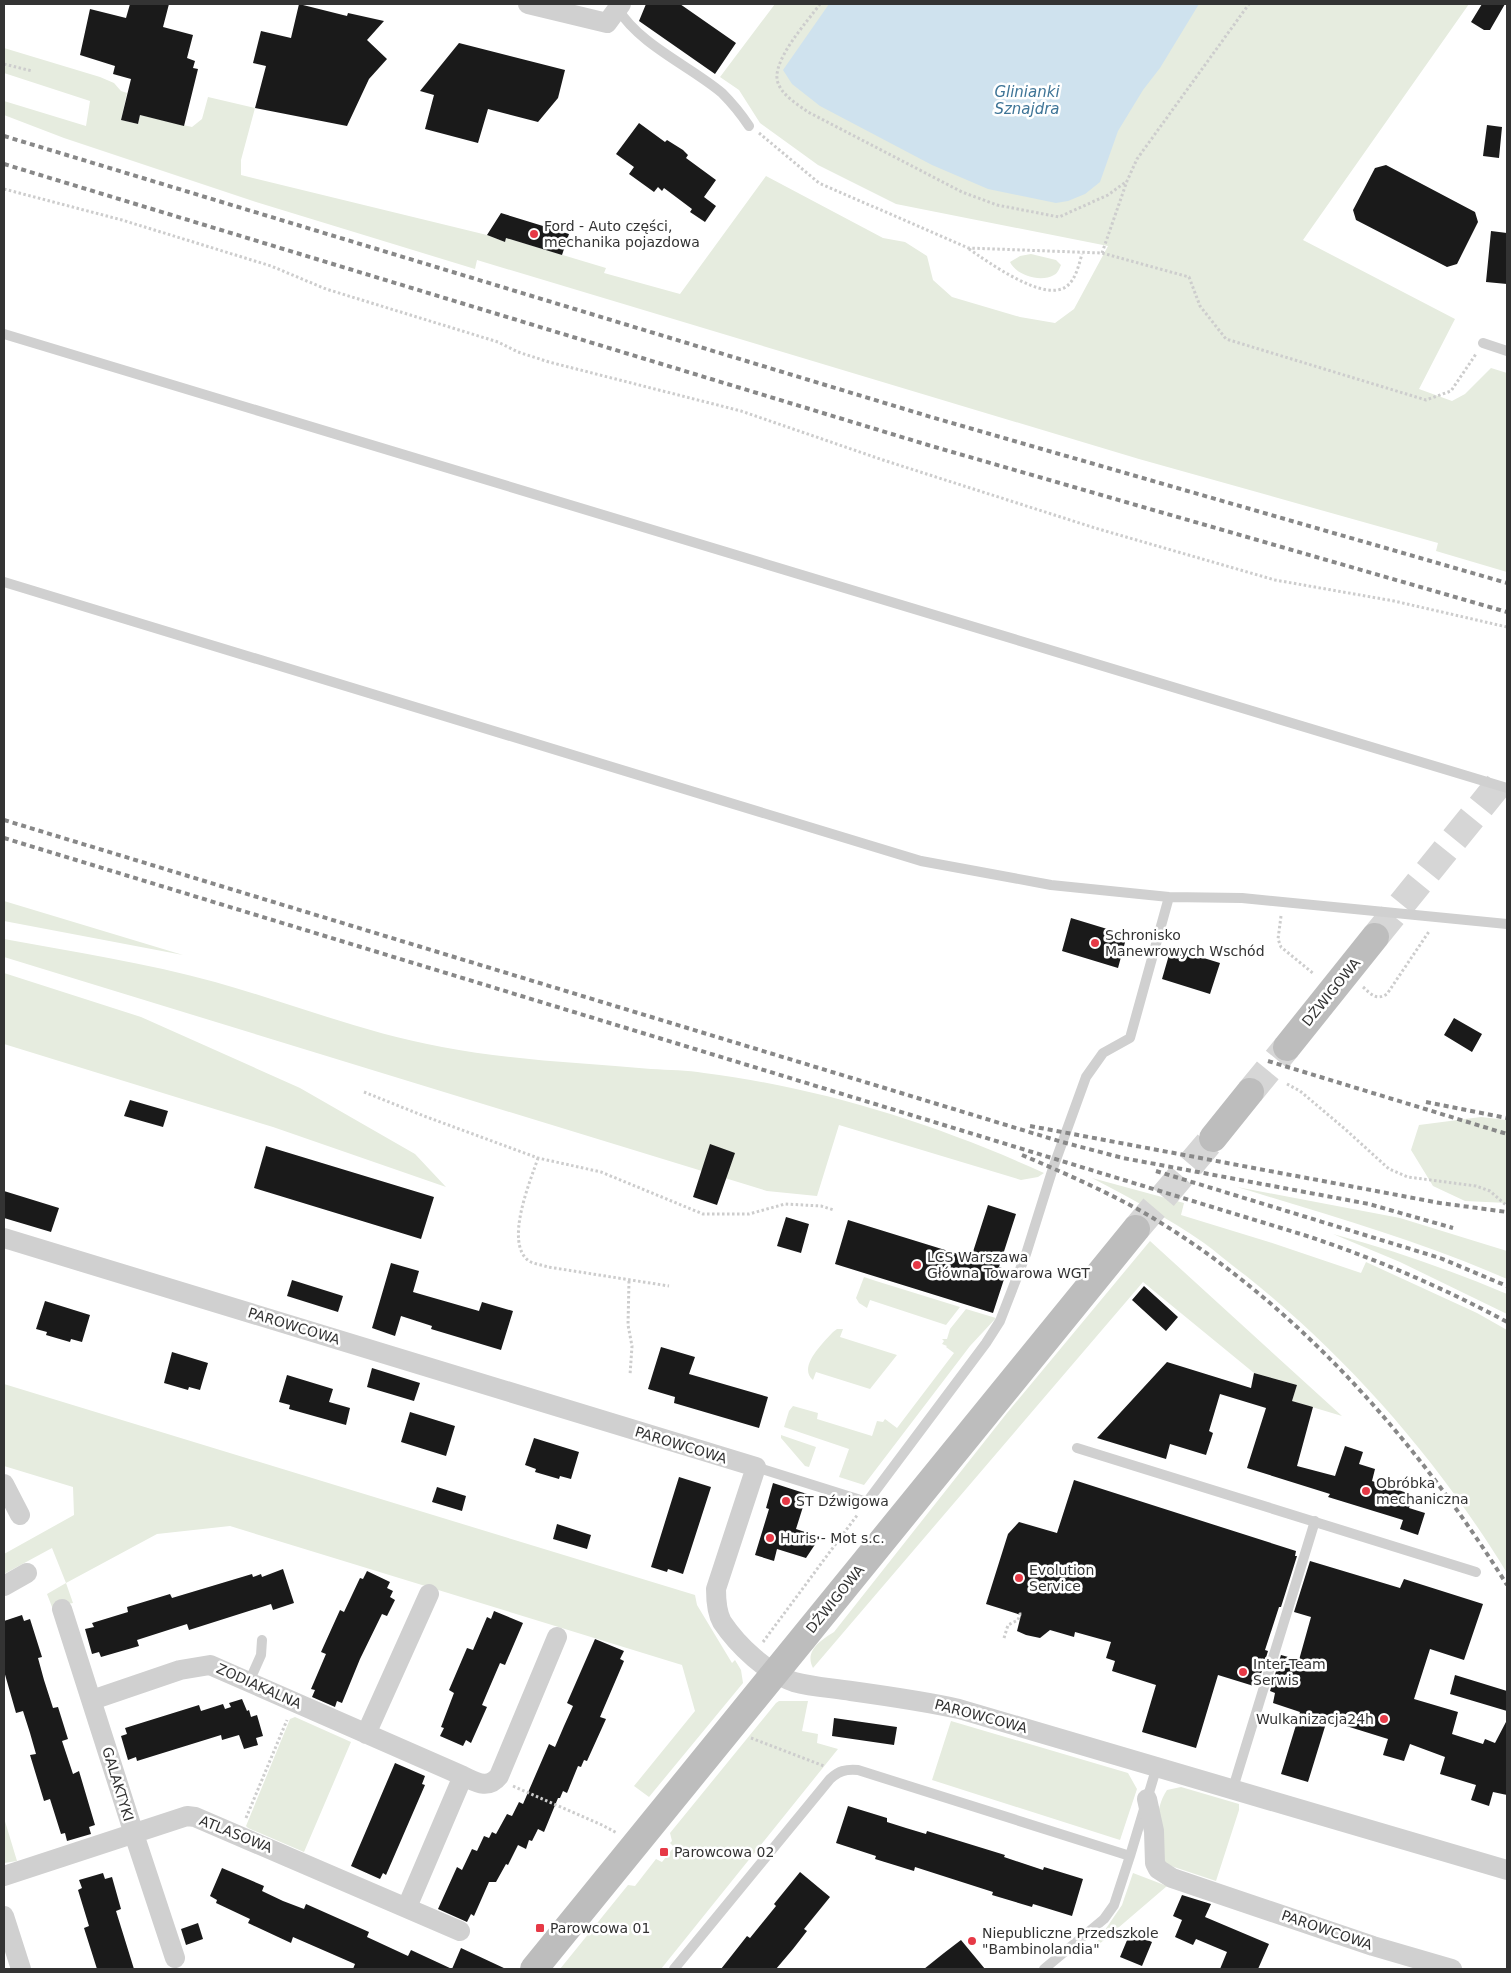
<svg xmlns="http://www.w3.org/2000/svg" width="1511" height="1973" viewBox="0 0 1511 1973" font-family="'DejaVu Sans',sans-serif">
<rect width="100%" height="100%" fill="#fff"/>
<path fill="#e6ecdf" d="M 775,4 L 1469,4 L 1303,240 L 1455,319 L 1419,389 L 1452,401 L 1465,394 L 1491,368 L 1507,373 L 1507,572 L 1436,551 L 1438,543 L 1139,459 L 477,260 L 475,269 L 256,202 L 64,138 L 4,115 L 4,101 L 86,126 L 90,101 L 4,73 L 4,48 L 100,77 L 114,83 L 121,91 L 127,93 L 121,120 L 138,124 L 140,115 L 192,127 L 202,119 L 208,97 L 255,108 L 241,160 L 241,175 L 487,235 L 505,242 L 506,238 L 606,268 L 604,273 L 680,294 L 766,176 L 883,238 L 905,242 L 927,256 L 933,280 L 952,297 L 1020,317 L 1055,323 L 1074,309 L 1108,246 L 896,204 L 818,165 L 760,123 L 739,90 L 720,77 Z
M 1031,254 L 1056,260 L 1061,265 C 1059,269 1058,273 1054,275 C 1040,283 1016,275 1010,262 L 1020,256 Z
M 4,901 L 183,955 L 4,921 Z
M 4,939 C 74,952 146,963 215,982 C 290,1003 365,1033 442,1047 C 511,1060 581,1063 651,1069 C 669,1070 687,1070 704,1073 C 822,1088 936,1124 1044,1173 L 1038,1177 L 1021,1180 L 839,1125 L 817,1196 L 767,1191 L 4,957 Z
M 4,973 L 141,1017 L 300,1088 L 415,1154 L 446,1187 L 273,1127 L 4,1044 Z
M 1481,1117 L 1507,1120 L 1507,1203 L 1465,1201 L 1433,1186 L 1411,1150 L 1419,1125 Z
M 1092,1178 L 1184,1203 L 1181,1215 L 1269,1242 L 1361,1273 L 1366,1262 L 1477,1313 L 1507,1330 L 1507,1573 C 1438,1460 1349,1358 1245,1275 C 1231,1265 1218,1253 1204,1243 C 1168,1218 1130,1198 1092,1178 Z
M 1237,1187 L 1400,1218 L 1507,1251 L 1507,1279 C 1420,1241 1328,1215 1237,1187 Z
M 1333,1234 C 1393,1250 1450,1270 1507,1294 L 1507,1314 L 1400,1262 Z
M 1150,1241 L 1342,1416 L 1292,1401 L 1297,1385 L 1254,1373 L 1143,1282 L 813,1668 C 804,1651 821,1640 834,1632 L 1007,1413 Z
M 864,1277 L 876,1281 L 960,1307 L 946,1325 L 870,1300 L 867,1308 L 859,1303 L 856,1298 Z
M 966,1309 L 996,1318 L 970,1346 L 864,1485 L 839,1477 L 849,1449 L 784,1427 L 789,1411 L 793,1406 L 818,1413 L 817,1419 L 872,1436 L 877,1421 L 883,1422 L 885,1419 L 897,1428 L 954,1353 L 946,1347 L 947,1346 L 942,1344 L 944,1341 L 942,1339 L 947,1339 L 950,1329 Z
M 837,1329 L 843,1329 L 840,1337 L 897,1355 L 870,1389 L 816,1372 L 813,1380 C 797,1367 824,1342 833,1332 Z
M 4,1384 L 695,1595 L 697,1605 L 732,1663 L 735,1660 L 741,1670 L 743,1683 L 649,1797 L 634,1786 L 695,1711 L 682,1665 L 230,1526 L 157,1534 L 66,1583 L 73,1603 L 52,1607 L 47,1594 L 66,1583 L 52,1548 L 4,1574 L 4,1554 L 74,1515 L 73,1487 L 4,1466 Z
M 781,1435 L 816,1447 L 809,1467 L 805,1466 L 781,1438 Z
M 779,1701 L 808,1701 L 802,1731 L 818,1734 L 817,1743 L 838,1749 L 661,1969 L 560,1969 L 628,1885 L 635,1886 L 656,1859 L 662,1862 L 674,1847 L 670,1843 L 672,1841 L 670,1833 L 776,1703 Z
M 295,1717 L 351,1742 L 304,1852 L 248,1828 L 246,1826 L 290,1719 Z
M 951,1721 L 1128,1773 L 1137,1789 L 1120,1840 L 932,1780 Z
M 1181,1787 L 1239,1804 L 1239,1810 L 1216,1881 L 1162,1863 C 1159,1839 1152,1812 1167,1790 Z
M 4,1818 L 17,1861 L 4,1863 Z
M 1133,1873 L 1167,1886 L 1090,1952 L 1122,1905 Z"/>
<path fill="#cfe2ee" d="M 829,4 L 1199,4 L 1160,68 L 1143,90 L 1118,131 L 1100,182 L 1085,194 L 1068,201 L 1056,203 L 988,189 L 932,165 L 820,106 L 792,84 L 783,70 Z"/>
<path fill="#1a1a1a" d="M 130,4 L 169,4 L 163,27 L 193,35 L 187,58 L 195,61 L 193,68 L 198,69 L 184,126 L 140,115 L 138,124 L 121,120 L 131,79 L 113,74 L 115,66 L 80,55 L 90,9 L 126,18 Z
M 299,4 L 347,16 L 348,13 L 384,21 L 367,40 L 387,59 L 369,79 L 347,126 L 255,108 L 266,66 L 253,63 L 261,31 L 291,38 Z
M 646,4 L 680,4 L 736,43 L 715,74 L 639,21 Z
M 1482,4 L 1505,4 L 1490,30 L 1484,30 L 1471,22 Z
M 459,43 L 565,70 L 558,98 L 538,122 L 488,109 L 478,143 L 425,129 L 434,95 L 420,91 Z
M 639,123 L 665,142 L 667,140 L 683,150 L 688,155 L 686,158 L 716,180 L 704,197 L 716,206 L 705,222 L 690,212 L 692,209 L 664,188 L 662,191 L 658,187 L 654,192 L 629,174 L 634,167 L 616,154 Z
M 1487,125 L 1502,127 L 1499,158 L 1483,156 Z
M 1386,165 L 1475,212 L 1478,222 L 1457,264 L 1447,267 L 1356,220 L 1353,210 L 1375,168 Z
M 501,213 L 569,234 L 562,255 L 506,238 L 505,242 L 487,235 Z
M 1491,231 L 1507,233 L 1507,284 L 1486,282 Z
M 1071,918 L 1127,935 L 1118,968 L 1062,951 Z
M 1171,948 L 1220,963 L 1210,994 L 1162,979 Z
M 1454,1018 L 1482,1034 L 1472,1052 L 1444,1035 Z
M 130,1100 L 168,1111 L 163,1127 L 124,1116 Z
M 710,1144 L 735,1153 L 717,1205 L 693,1197 Z
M 266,1146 L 434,1197 L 421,1239 L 254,1188 Z
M 4,1191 L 59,1208 L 51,1232 L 4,1218 Z
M 988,1205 L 1016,1214 L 999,1267 L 1007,1270 L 993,1313 L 835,1264 L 848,1220 L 971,1258 Z
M 786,1217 L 809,1224 L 801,1253 L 777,1246 Z
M 391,1263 L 419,1271 L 413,1292 L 479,1311 L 482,1302 L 513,1311 L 501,1350 L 431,1329 L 432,1326 L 401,1316 L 395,1336 L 372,1328 Z
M 292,1280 L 343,1296 L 338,1312 L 287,1296 Z
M 1144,1286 L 1178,1317 L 1166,1331 L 1132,1300 Z
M 45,1301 L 90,1315 L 82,1342 L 71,1339 L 70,1342 L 46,1335 L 47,1332 L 36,1329 Z
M 661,1347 L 695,1357 L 689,1374 L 768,1397 L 759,1428 L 674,1403 L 675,1397 L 648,1389 Z
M 172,1352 L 208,1363 L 200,1390 L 189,1387 L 188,1390 L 164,1383 Z
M 1167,1362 L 1251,1388 L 1254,1373 L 1297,1385 L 1292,1401 L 1313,1407 L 1297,1466 L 1335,1476 L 1345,1446 L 1363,1452 L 1359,1464 L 1375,1469 L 1372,1481 L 1413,1495 L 1409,1508 L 1425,1513 L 1418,1535 L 1400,1529 L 1403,1520 L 1328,1497 L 1330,1494 L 1247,1468 L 1266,1408 L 1220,1394 L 1209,1431 L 1213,1433 L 1206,1455 L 1170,1444 L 1166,1459 L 1097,1438 Z
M 372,1368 L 420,1383 L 414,1401 L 367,1387 Z
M 287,1375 L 333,1389 L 329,1402 L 350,1408 L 346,1425 L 289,1409 L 290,1405 L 279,1402 Z
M 410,1412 L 455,1426 L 446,1456 L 401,1442 Z
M 534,1438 L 579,1452 L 571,1479 L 560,1476 L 559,1479 L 535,1472 L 536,1469 L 525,1465 Z
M 679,1477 L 711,1487 L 683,1574 L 668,1569 L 667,1572 L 651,1567 Z
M 1074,1480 L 1296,1551 L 1295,1556 L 1297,1556 L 1281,1607 L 1279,1607 L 1265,1650 L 1268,1651 L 1257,1687 L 1218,1675 L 1196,1748 L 1142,1732 L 1156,1685 L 1112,1671 L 1115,1661 L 1106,1658 L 1111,1642 L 1075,1632 L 1074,1637 L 1050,1630 L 1040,1638 L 1026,1635 L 1017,1631 L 1021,1615 L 986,1604 L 1008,1534 L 1019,1522 L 1057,1533 Z
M 773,1483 L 807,1494 L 796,1529 L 820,1537 L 806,1558 L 777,1549 L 774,1561 L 755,1555 L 769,1509 L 766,1508 Z
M 437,1487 L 466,1496 L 462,1511 L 432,1502 Z
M 557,1524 L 591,1535 L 587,1549 L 553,1539 Z
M 1310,1561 L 1400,1588 L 1404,1579 L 1483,1604 L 1464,1660 L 1430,1649 L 1414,1699 L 1458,1712 L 1452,1734 L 1483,1744 L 1485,1739 L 1495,1743 L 1507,1720 L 1507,1795 L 1493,1792 L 1489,1806 L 1471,1800 L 1476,1785 L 1440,1774 L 1445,1757 L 1410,1744 L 1404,1761 L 1383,1755 L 1388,1739 L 1327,1720 L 1308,1782 L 1281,1774 L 1300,1712 L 1273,1703 L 1275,1693 L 1270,1691 L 1281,1655 L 1299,1660 L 1311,1617 L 1294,1612 Z
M 283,1569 L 294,1603 L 273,1610 L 271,1604 L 189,1630 L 187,1624 L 137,1640 L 139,1646 L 101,1657 L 99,1652 L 92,1654 L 85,1629 L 94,1627 L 92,1623 L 128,1612 L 127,1607 L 170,1594 L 172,1598 L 252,1574 L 253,1577 L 261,1574 L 262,1577 Z
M 367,1571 L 390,1582 L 387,1588 L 393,1591 L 390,1597 L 395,1600 L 387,1616 L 382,1614 L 360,1659 L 342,1703 L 337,1701 L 335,1707 L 312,1697 L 315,1690 L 311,1689 L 326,1654 L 321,1652 L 340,1610 L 344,1612 L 360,1578 L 363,1579 Z
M 494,1611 L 523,1623 L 505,1665 L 500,1663 L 482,1705 L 487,1707 L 471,1743 L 466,1740 L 463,1746 L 440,1736 L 444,1728 L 441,1727 L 454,1693 L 449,1690 L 467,1648 L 473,1650 L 487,1617 L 491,1619 Z
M 22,1615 L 24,1621 L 30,1619 L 42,1657 L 38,1658 L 44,1680 L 53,1708 L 58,1707 L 68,1739 L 62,1741 L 73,1774 L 79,1771 L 95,1825 L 89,1827 L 91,1834 L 67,1841 L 65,1833 L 61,1834 L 50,1799 L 44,1801 L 30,1755 L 36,1754 L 30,1733 L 23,1711 L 16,1713 L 4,1671 L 4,1621 Z
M 595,1639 L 624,1651 L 620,1659 L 624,1661 L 600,1717 L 606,1719 L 587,1761 L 584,1760 L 581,1767 L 578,1766 L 567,1793 L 563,1791 L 560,1798 L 558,1798 L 544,1832 L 538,1829 L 532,1841 L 529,1840 L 526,1849 L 518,1845 L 508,1865 L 506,1864 L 496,1882 L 489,1882 L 474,1916 L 471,1914 L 467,1922 L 438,1909 L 457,1867 L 462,1870 L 472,1849 L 477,1851 L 484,1836 L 489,1838 L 492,1832 L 496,1834 L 507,1814 L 512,1816 L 519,1802 L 523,1804 L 549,1744 L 555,1747 L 564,1726 L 573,1706 L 567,1703 Z
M 1455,1675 L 1507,1691 L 1507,1711 L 1450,1694 Z
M 242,1699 L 247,1711 L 249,1710 L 251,1717 L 257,1715 L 263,1736 L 256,1738 L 258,1745 L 244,1749 L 239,1735 L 222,1740 L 221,1735 L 137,1761 L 136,1757 L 128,1760 L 121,1736 L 127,1734 L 125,1728 L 199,1705 L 201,1711 L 223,1704 L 225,1709 L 231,1707 L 229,1703 Z
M 834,1718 L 897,1727 L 894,1745 L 832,1736 Z
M 395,1763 L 425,1776 L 422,1784 L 425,1785 L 386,1875 L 383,1873 L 380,1879 L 351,1866 Z
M 848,1806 L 887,1818 L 887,1822 L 906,1828 L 926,1834 L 927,1831 L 1005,1855 L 1004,1857 L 1043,1870 L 1044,1867 L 1083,1879 L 1072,1916 L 1033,1904 L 1032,1907 L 992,1895 L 993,1892 L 915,1867 L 914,1871 L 875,1859 L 876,1856 L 836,1843 Z
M 222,1868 L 264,1886 L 262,1891 L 283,1901 L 304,1909 L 306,1904 L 369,1932 L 367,1937 L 408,1956 L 411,1950 L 452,1969 L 461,1948 L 506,1969 L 353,1969 L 355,1964 L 293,1937 L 291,1943 L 248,1923 L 250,1919 L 216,1903 L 217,1900 L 210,1896 Z
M 800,1872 L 830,1897 L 804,1929 L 807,1931 L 793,1949 L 776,1969 L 721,1969 L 747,1936 L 750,1938 L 776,1906 L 774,1904 Z
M 103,1873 L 105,1879 L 112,1877 L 121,1909 L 116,1911 L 134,1969 L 97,1969 L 84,1928 L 89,1926 L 78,1890 L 82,1888 L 79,1880 Z
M 1182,1895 L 1211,1904 L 1205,1917 L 1269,1944 L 1258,1969 L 1220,1969 L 1227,1952 L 1196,1939 L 1193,1945 L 1175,1937 L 1182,1920 L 1173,1916 Z
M 198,1923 L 203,1939 L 186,1945 L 181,1929 Z
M 1130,1933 L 1152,1942 L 1142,1966 L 1120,1957 Z
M 961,1940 L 985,1969 L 924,1969 L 944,1953 Z"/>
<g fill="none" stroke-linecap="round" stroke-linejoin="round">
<path stroke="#d6d6d6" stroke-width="28" stroke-dasharray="28 14" stroke-linecap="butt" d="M 1375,937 L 1507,774
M 1250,1092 L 1287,1047
M 1136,1229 L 1213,1138"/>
<path stroke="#cdcdcd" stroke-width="3" stroke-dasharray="2.5 2.5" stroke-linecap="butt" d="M 820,4 C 808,21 770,62 778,83 C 783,96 797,104 808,112 L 962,192 L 997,205 L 1059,217 L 1108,195 L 1127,181
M 4,64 L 32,71
M 759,133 L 819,183 L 968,248 L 1102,253 L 1189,277 L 1200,306 L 1226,339 L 1426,400 L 1451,391 L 1476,354
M 4,189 L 122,220 L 271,266 L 326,289 L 498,342 L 518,352 L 549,362 L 741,411 L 883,460 L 1095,528 L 1275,580 L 1394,601 L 1507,627
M 969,249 C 987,261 1045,304 1067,286 C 1076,279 1079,264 1082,254
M 1102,253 L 1127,181 L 1137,159 L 1249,4
M 1281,916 L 1278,939 L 1281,947 L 1314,974
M 1363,987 C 1371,994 1376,1001 1387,994 L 1430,930
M 1287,1084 L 1300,1091 L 1345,1129 L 1389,1169 L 1408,1177 L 1476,1186 L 1490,1191 L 1507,1206
M 364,1092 L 424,1116 L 538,1158 L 601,1172 L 703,1214 L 749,1214 L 785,1204 L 821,1206 L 834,1210
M 538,1158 C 530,1182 504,1243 529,1261 C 534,1264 542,1265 548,1267 L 669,1286
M 629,1281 L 628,1325 L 632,1346 L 630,1375
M 1004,1638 L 1008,1625 L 1018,1620 L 1020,1614 L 1022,1614
M 763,1642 L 858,1514
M 751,1738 L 824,1766
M 513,1786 L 602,1825 L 617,1833
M 246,1818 L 287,1720"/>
<path stroke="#d0d0d0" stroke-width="10" d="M 618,9 C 640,45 690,66 722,93 C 732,103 741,114 749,126
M 4,334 L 1507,788
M 1483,343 L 1507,351
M 4,582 L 921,861 L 1051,885 L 1169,897 L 1242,898 L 1507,924
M 1077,1448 L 1476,1572
M 756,1467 L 867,1502 L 986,1343 L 1000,1321 L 1026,1254 L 1053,1168 L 1086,1077 L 1103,1053 L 1130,1038 L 1169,897
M 249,1682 L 261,1655 L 262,1640
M 1233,1788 L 1315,1521
M 674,1969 L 830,1779 C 839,1771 845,1769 858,1770 L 1130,1856 L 1157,1766
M 1044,1969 L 1104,1919 L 1114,1905 L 1130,1856"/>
<path stroke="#d0d0d0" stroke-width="20" d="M 528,4 L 607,23 L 621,4
M 4,1238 L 756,1467 L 716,1589 C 716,1599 717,1613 722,1622 C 738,1646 767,1673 794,1682 C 812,1687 832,1688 851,1691 C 887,1696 923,1701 959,1709 L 1507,1870
M 4,1484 L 20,1515
M 4,1586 L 27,1573
M 62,1609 L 134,1834 L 175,1958
M 92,1700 L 180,1670 L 210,1665 L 463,1776
M 366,1734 L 429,1594
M 1147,1799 L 1154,1831 L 1155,1863 L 1158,1869 L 1172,1878 L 1373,1946 L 1452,1969
M 4,1876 L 187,1816 L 195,1817 L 460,1931
M 407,1907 L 463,1776 C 476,1782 488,1790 499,1776 L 557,1637
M 4,1916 L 21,1969"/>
<path stroke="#bdbdbd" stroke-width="28" d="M 1287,1047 L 1375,937
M 1213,1138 L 1250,1092
M 534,1969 L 1136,1229"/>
<path stroke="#888" stroke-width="4" stroke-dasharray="5 4" stroke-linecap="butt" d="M 4,136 L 931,417 L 1507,583
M 4,164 L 928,445 L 1507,612
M 4,820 L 1062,1142 L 1123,1158 L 1369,1204 L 1453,1228
M 4,838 L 1304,1235 C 1374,1258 1442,1287 1507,1322
M 1268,1061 L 1507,1134
M 1426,1102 L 1507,1118
M 1030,1126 L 1440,1203 L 1507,1212
M 1022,1155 C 1062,1172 1103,1190 1141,1211 C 1292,1298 1416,1439 1507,1585
M 1156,1171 L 1440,1258 L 1507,1286"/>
</g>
<g fill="#e63946" stroke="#fff" stroke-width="2">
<circle cx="534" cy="234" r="5"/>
<circle cx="1095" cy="943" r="5"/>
<circle cx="917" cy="1265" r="5"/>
<circle cx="1366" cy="1491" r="5"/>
<circle cx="786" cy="1501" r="5"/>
<circle cx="770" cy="1538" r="5"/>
<circle cx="1019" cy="1578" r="5"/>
<circle cx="1243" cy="1672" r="5"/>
<circle cx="1384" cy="1719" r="5"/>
<rect x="659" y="1847" width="10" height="10" rx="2.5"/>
<rect x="535" y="1923" width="10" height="10" rx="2.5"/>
<circle cx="972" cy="1941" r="5"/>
</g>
<g text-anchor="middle" stroke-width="5" stroke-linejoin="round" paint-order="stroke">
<g font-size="14" fill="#333" stroke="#fff" text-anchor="start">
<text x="544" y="231">Ford - Auto części,<tspan x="544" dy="16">mechanika pojazdowa</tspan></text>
<text x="1105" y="940">Schronisko<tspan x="1105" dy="16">Manewrowych Wschód</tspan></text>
<text x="927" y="1262">LCS Warszawa<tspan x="927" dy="16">Główna Towarowa WGT</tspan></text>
<text x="1376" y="1488">Obróbka<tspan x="1376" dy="16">mechaniczna</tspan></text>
<text x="796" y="1506">ST Dźwigowa</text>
<text x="780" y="1543">Huris - Mot s.c.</text>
<text x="1029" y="1575">Evolution<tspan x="1029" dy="16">Service</tspan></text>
<text x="1253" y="1669">Inter-Team<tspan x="1253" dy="16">Serwis</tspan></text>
<text x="1374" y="1724" text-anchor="end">Wulkanizacja24h</text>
<text x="674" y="1857">Parowcowa 02</text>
<text x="550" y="1933">Parowcowa 01</text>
<text x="982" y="1938">Niepubliczne Przedszkole<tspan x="982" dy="16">"Bambinolandia"</tspan></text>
</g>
<g font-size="14" fill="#333" stroke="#fff">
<text transform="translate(1331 992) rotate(-51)" y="5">DŹWIGOWA</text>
<text transform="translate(294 1326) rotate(17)" y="5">PAROWCOWA</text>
<text transform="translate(681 1445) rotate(17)" y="5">PAROWCOWA</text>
<text transform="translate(835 1599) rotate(-51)" y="5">DŹWIGOWA</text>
<text transform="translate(259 1686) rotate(24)" y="5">ZODIAKALNA</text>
<text transform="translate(981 1716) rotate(15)" y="5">PAROWCOWA</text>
<text transform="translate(118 1784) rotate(73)" y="5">GALAKTYKI</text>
<text transform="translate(236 1834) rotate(22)" y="5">ATLASOWA</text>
<text transform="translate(1327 1930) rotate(19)" y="5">PAROWCOWA</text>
</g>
<g font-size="15" font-style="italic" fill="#3f7597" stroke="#fff">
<text x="1027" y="97">Glinianki<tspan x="1027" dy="17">Sznajdra</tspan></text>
</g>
</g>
<rect width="1511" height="1973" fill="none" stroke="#333333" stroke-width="10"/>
</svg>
